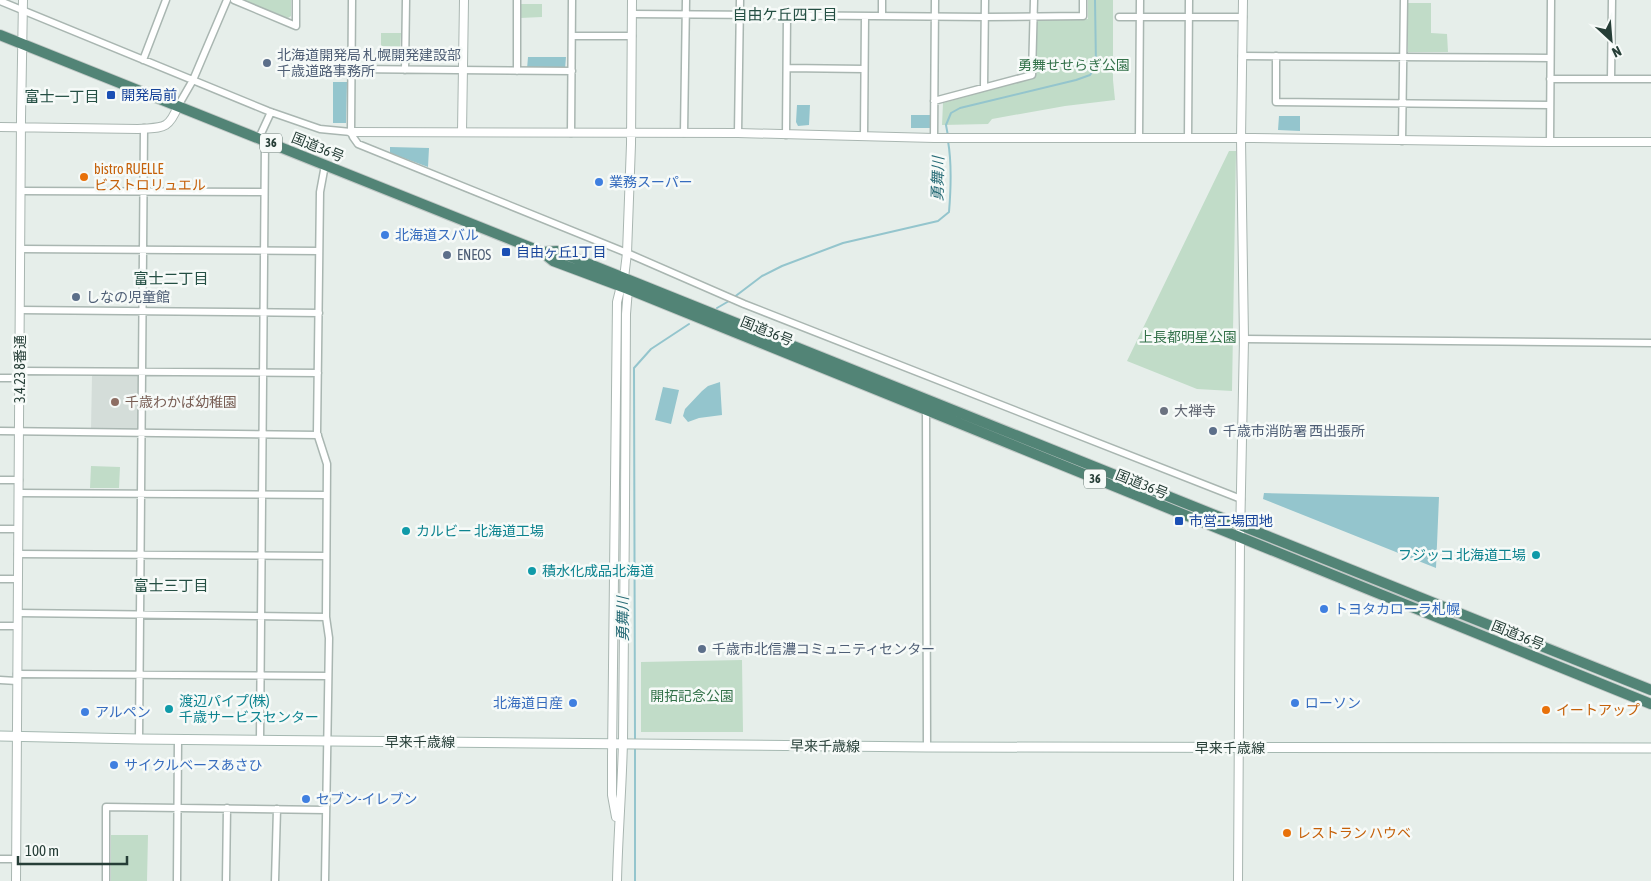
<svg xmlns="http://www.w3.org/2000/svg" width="1651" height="881" viewBox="0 0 1651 881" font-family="'Asap Condensed','Noto Sans JP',sans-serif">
<rect width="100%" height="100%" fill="#e6eeea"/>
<path fill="#d4ddd9" d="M 92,376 L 140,376 L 139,429 L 91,429 Z"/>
<path fill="#c1dcc8" d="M 243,0 L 291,0 L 291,16 L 288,18 Z
M 1088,0 L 1113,0 L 1113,80 L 1115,100 L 1065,106 L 992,119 L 988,124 L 942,125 L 943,103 L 1036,77 L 1037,20 L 1088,19 Z
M 1408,3 L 1431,3 L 1431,33 L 1447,34 L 1448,52 L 1408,52 Z
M 520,4 L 542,4 L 542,17 L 520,18 Z
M 381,33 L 401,33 L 400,47 L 381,46 Z
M 1229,151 L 1236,151 L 1232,391 L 1197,389 L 1127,361 Z
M 91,466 L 120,467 L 119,488 L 90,488 Z
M 742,660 L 743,732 L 641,732 L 641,662 Z
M 111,835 L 148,835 L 147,881 L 111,881 Z"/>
<path fill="#94c5cd" d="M 528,57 L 566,57 L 565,69 L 527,69 Z
M 333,82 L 347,82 L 346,123 L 333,123 Z
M 797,105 L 810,105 L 809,125 L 798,126 L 796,122 Z
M 911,115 L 930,115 L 930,128 L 911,128 Z
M 1279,116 L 1300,116 L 1300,131 L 1278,130 Z
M 390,147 L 429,148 L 428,167 L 390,153 Z
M 720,382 L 722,415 L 699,418 L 688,422 L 683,416 L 685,409 L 702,391 L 708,386 Z
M 663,387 L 679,390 L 671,424 L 655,420 Z
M 1264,493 L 1439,497 L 1436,568 L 1263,499 Z"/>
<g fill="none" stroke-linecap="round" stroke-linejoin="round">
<path stroke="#94c5cd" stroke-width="2" d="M 948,136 L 946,125 L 951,113 L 960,108 L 1076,80 L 1090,75 L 1096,66 L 1095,0
M 733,298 L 762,276 L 782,266 L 843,243 L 938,221 L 949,212 C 951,188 952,164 948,141
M 717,308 L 729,301
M 635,740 L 634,368 L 651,349 L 689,324
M 635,747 L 635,881"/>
<defs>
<path id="minor" d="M 234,0 L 296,26 L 296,0
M 352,0 L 351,132 L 353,137 L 358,144 L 627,253 L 744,304 L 1241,499
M 0,1 L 268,111 L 320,129 L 351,132
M 632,14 L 985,17 L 1083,16 L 1083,0
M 882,16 L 882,0
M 1119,17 L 1243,17
M 572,36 L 632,36
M 1242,56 L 1550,58
M 1276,56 L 1276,102 L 1550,105
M 143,60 L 166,0
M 787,68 L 864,69
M 351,69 L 572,71
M 405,70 L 406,0
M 517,71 L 517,0
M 1550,79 L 1651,79
M 1611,79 L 1612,0
M 984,87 L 985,0
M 934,101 L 1032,75 L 1034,0
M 178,106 L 193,80 L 227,0
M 571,133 L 572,0
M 684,133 L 686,0
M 738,133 L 740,0
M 786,135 L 787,15
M 864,136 L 865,16
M 259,138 L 271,112
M 934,138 L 935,0
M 1139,138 L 1140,0
M 1188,138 L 1189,0
M 1402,141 L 1404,0
M 1550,142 L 1551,0
M 325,165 L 320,192 L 317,433 L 327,464 L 326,617 L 329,638 L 325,881
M 21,191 L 264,192
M 21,249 L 319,251
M 20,310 L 319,313
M 1244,339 L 1651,343
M 20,371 L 318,373
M 0,378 L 20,378
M 926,408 L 927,747
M 0,431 L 318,435
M 0,480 L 19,480
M 19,493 L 326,495
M 0,529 L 18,529
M 18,554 L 326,556
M 0,579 L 18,579
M 18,613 L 326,617
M 0,626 L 17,626
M 17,674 L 328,676
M 0,680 L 17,681
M 139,739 L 144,128
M 260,740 L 265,141
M 0,859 L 16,859
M 106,881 L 106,807 L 326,810
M 177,881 L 178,739
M 226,881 L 227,808
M 275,881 L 277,809"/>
<path id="tertiary" d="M 0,127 L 138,129 C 162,127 168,131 178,106
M 351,132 L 738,133 L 934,138 L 1253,138 L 1550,142 L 1651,142
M 462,132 L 464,0
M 616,817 L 612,795 L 612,757 L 617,302 L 622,282
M 16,881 L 21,118 L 23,0
M 617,881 C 618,834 622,788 623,741 C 625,599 625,456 626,314 L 628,289 L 624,278 L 627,253 L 631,144 L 632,0
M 1238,881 L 1240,539 L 1244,339 L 1241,139 L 1243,0"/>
<path id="secondary" d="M 0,736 L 139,739 L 927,747 L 1651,748"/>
<path id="trunk" d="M 0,35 L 542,252 L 553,261 L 628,289 L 1651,704
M 542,252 L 557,251 L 624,278 L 1651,690"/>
</defs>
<use href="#minor" stroke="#a9b6b1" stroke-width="9"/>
<use href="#tertiary" stroke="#a9b6b1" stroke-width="10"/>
<use href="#secondary" stroke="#a5b8b1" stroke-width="11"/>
<use href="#trunk" stroke="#c2c9c7" stroke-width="12"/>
<use href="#minor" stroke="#fff" stroke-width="6"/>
<use href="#tertiary" stroke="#fff" stroke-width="8"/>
<use href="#secondary" stroke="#fff" stroke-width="9"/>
<use href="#trunk" stroke="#528476" stroke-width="10"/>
</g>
<g fill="#5c6f8a" stroke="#f6faf8" stroke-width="2">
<circle cx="267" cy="63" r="5"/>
<circle cx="447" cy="255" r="5"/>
<circle cx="76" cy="297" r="5"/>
<circle cx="1213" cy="431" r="5"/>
<circle cx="702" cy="649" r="5"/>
</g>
<g fill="#1a4fb4" stroke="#f6faf8" stroke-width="2">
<rect x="106" y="90" width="10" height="10" rx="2.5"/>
<rect x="501" y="247" width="10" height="10" rx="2.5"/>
<rect x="1174" y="516" width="10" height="10" rx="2.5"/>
</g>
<g fill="#e8710a" stroke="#f6faf8" stroke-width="2">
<circle cx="84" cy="177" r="5"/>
<circle cx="1546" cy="710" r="5"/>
<circle cx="1287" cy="833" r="5"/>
</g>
<g fill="#3f7fe0" stroke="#f6faf8" stroke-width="2">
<circle cx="599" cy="182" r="5"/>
<circle cx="385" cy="235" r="5"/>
<circle cx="1324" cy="609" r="5"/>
<circle cx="573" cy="703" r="5"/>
<circle cx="1295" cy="703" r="5"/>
<circle cx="85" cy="712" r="5"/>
<circle cx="114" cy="765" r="5"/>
<circle cx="306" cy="799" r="5"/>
</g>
<circle fill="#8d6e63" stroke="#f6faf8" stroke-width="2" cx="115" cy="402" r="5"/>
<circle fill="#6b7280" stroke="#f6faf8" stroke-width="2" cx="1164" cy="411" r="5"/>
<g fill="#0f9aa8" stroke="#f6faf8" stroke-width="2">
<circle cx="406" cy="531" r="5"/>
<circle cx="1536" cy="555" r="5"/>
<circle cx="532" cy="571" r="5"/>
<circle cx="169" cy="709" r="5"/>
</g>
<g text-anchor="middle" stroke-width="5" stroke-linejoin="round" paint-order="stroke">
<g fill="#f6faf8" stroke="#647671" stroke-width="1">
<rect x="260" y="133.5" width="22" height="19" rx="4"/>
<rect x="1084" y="469.5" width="22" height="19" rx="4"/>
</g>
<g font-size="12" font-weight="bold" fill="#263e37">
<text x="271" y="147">36</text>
<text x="1095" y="483">36</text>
</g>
<g font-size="14" fill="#4e5e75" stroke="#f6faf8" text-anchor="start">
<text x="277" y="60">北海道開発局 札幌開発建設部<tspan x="277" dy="16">千歳道路事務所</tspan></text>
<text x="457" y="260">ENEOS</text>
<text x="86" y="302">しなの児童館</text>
<text x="1223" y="436">千歳市消防署 西出張所</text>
<text x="712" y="654">千歳市北信濃コミュニティセンター</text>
</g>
<g font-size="14" fill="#34724a" stroke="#f6faf8">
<text x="1074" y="70">勇舞せせらぎ公園</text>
<text x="1188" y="342">上長都明星公園</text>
<text x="692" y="701">開拓記念公園</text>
</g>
<g font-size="14" fill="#164399" stroke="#f6faf8" text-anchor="start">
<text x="121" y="100">開発局前</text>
<text x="516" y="257">自由ヶ丘1丁目</text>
<text x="1189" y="526">市営工場団地</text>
</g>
<g font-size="14" fill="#263e37" stroke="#f6faf8">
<text transform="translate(318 147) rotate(22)" y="5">国道36号</text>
<text transform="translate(767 331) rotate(22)" y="5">国道36号</text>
<text transform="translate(20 369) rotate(-90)" y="5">3.4.23 8番通</text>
<text transform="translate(1142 484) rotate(22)" y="5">国道36号</text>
<text transform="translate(1518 635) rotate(22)" y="5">国道36号</text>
<text x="420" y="747">早来千歳線</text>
<text transform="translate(825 746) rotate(1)" y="5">早来千歳線</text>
<text x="1230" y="753">早来千歳線</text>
</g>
<g font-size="14" fill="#c56008" stroke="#f6faf8" text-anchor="start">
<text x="94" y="174">bistro RUELLE<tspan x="94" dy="16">ビストロリュエル</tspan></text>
<text x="1556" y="715">イートアップ</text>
<text x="1297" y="838">レストラン ハウベ</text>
</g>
<g font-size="14" fill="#366cbe" stroke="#f6faf8" text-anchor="start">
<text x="609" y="187">業務スーパー</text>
<text x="395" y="240">北海道スバル</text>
<text x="1334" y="614">トヨタカローラ札幌</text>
<text x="563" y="708" text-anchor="end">北海道日産</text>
<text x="1305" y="708">ローソン</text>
<text x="95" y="717">アルペン</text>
<text x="124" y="770">サイクルベースあさひ</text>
<text x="316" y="804">セブン-イレブン</text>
</g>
<g font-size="14" fill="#785e54" stroke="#f6faf8" text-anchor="start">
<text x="125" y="407">千歳わかば幼稚園</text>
</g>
<g font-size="14" fill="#5b616d" stroke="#f6faf8" text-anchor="start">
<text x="1174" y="416">大禅寺</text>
</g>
<g font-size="14" fill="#0d838f" stroke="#f6faf8" text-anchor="start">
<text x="416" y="536">カルビー 北海道工場</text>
<text x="1526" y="560" text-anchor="end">フジッコ 北海道工場</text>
<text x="542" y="576">積水化成品北海道</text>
<text x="179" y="706">渡辺パイプ(株)<tspan x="179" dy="16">千歳サービスセンター</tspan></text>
</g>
<g font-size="15" fill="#244f43" stroke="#f6faf8">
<text x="785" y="20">自由ケ丘四丁目</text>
<text x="62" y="102">富士一丁目</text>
<text x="171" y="284">富士二丁目</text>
<text x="171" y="591">富士三丁目</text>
</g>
<g font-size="15" font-style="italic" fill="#256a75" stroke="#f6faf8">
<text transform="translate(938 179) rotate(-89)" y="5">勇舞川</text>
<text transform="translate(623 619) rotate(-90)" y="5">勇舞川</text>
</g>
</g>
<g transform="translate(1611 40) rotate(154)" stroke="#f6faf8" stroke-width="4" paint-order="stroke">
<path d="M0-4L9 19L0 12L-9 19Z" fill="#263e37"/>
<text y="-8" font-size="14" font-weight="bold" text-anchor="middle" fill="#263e37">N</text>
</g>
<path d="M18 856v8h109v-8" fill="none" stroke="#263e37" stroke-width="2.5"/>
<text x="25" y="856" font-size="15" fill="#263e37" stroke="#f6faf8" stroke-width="4" paint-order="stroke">100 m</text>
</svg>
